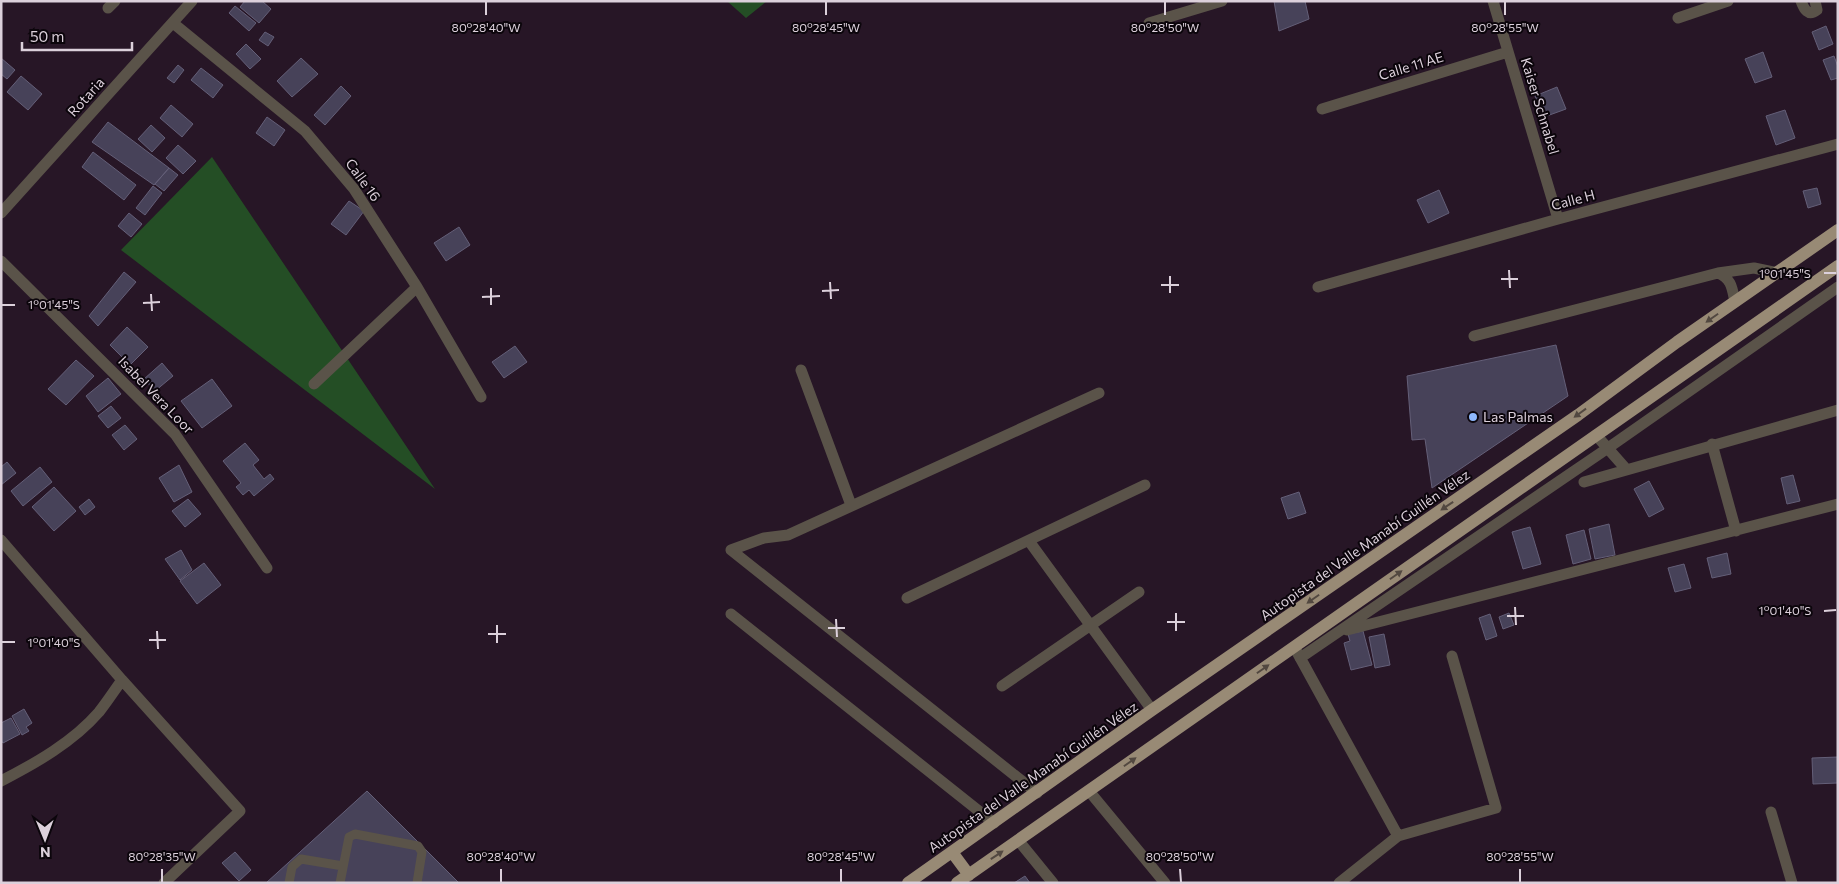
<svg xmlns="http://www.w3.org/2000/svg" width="1839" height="884" viewBox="0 0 1839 884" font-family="Commissioner,sans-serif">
<rect width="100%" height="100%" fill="#271626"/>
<path fill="#244e25" d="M 727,1 L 767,1 L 746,18 Z
M 212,157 L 435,489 L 121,250 Z"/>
<path fill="#474259" stroke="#645f78" d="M 245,1 L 262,1 L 271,9 L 259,23 L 240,7 Z
M 1274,1 L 1305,1 L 1309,19 L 1279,31 Z
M 235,6 L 256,23 L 249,31 L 229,13 Z
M 1826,26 L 1833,44 L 1819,50 L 1812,32 Z
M 265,32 L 274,37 L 268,46 L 259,40 Z
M 246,44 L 261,59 L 250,69 L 236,54 Z
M 1763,52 L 1772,77 L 1755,83 L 1745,59 Z
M 1834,56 L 1838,67 L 1838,78 L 1831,80 L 1823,60 Z
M 1,58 L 15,70 L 7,79 L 1,74 Z
M 301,58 L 318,74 L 292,97 L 277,81 Z
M 178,65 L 184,70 L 174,83 L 167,78 Z
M 201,68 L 223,85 L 213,98 L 191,80 Z
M 21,76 L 42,94 L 28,110 L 7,92 Z
M 341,86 L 351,96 L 325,125 L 314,115 Z
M 1557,87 L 1566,109 L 1544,117 L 1535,96 Z
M 171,105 L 193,124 L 182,137 L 160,118 Z
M 1785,110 L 1795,138 L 1776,145 L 1766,116 Z
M 267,117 L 285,130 L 274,146 L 256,133 Z
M 108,122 L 169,168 L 154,185 L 92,142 Z
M 151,125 L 165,138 L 152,152 L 138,139 Z
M 178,145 L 196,161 L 183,174 L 166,158 Z
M 93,152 L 136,185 L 124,200 L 82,167 Z
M 169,168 L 178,175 L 164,191 L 155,184 Z
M 153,186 L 162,193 L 145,215 L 136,208 Z
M 1817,188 L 1821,204 L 1808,208 L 1803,191 Z
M 1439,190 L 1449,213 L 1428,223 L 1417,200 Z
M 349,201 L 364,211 L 346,235 L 331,224 Z
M 129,213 L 142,224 L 131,237 L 118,226 Z
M 459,227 L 470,245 L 446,261 L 434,243 Z
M 124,272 L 136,282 L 98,326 L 89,316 Z
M 127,327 L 148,347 L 130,365 L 110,345 Z
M 1556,345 L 1568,396 L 1432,488 L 1425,439 L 1412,440 L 1407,376 Z
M 515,346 L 527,362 L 504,378 L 492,362 Z
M 76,360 L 94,376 L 66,405 L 48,389 Z
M 162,363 L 173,376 L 155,391 L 144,379 Z
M 108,378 L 121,394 L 98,412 L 86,396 Z
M 212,379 L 232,406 L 202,428 L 181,401 Z
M 111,406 L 121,418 L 108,428 L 98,416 Z
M 125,425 L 137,439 L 124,450 L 112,435 Z
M 245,443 L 259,460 L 253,465 L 264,479 L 270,474 L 274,479 L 254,496 L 249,490 L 243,495 L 236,487 L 241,483 L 223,461 Z
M 7,462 L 16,473 L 1,485 L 1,467 Z
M 179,465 L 192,492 L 174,502 L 159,478 Z
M 40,467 L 52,482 L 23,506 L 11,491 Z
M 1793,475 L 1800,501 L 1787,504 L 1781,478 Z
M 1649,481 L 1664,509 L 1649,517 L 1634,489 Z
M 54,487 L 76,511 L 54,531 L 32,507 Z
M 1299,492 L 1306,513 L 1288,519 L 1281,498 Z
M 89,499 L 95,507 L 85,515 L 79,507 Z
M 188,499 L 201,514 L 185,527 L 172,511 Z
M 1609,524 L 1615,555 L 1595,559 L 1589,529 Z
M 1530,527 L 1541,564 L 1523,569 L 1512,532 Z
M 1584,530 L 1591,559 L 1573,564 L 1566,535 Z
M 181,550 L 192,570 L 180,580 L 165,559 Z
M 1727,553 L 1731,574 L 1712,578 L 1707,558 Z
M 204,563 L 221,585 L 197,604 L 180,581 Z
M 1684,564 L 1691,588 L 1675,592 L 1668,568 Z
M 1509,613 L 1514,625 L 1503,629 L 1499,617 Z
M 1490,614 L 1497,636 L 1486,640 L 1479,618 Z
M 1363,631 L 1372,665 L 1351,670 L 1344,643 L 1350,641 L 1348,634 Z
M 1384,634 L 1390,665 L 1375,668 L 1369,637 Z
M 24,709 L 32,723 L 26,727 L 29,731 L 22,735 L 12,716 Z
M 11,718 L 20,734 L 3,743 L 1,740 L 1,723 Z
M 1838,757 L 1838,783 L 1813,784 L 1812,758 Z
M 367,791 L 459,883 L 266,883 Z
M 235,852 L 251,870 L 239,881 L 222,863 Z
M 1025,876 L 1030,883 L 1014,883 Z"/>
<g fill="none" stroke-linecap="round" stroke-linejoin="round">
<path stroke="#5a5349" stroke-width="9" d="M 289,883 L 292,867 L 301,859 L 343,866
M 340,883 L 349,837 L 355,834 L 418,846 L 422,852 L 417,883"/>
<path stroke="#5a5349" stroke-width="11" d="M 1493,1 L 1558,219
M 1801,1 C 1804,9 1808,17 1817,10 L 1815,1
M 108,8 L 115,1
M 1678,18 L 1728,1
M 173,23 L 305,131 L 354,189 L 417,287 L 481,397
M 1149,23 L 1222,1
M 1322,109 L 1508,52
M 1,213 L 192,1
M 1,261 L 175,434 L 267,568
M 1718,273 C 1732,279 1732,288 1735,302
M 1318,287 L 1558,219 L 1838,144
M 1474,336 L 1718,273 L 1754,268 L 1778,273
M 801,370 L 851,505
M 314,384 L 417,287
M 1596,435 L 1626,469
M 1712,444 L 1736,531
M 1584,482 L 1838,410
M 1,540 L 122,680 C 114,691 107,702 99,712 C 73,742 36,763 1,781
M 1029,541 L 1152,710
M 907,598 L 1145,485
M 731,614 L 994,823
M 1347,630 L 1838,504
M 1297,652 L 1398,836
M 1300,658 L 1608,448 L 1838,287
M 122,680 L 240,811 L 164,883
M 1002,686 L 1139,592
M 1089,791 L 1165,883
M 1037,793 L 731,550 L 764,538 L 788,535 L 1099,393
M 1771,812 L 1792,883
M 1018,840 L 1053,883
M 1339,883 L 1398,836 L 1496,808 L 1452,656"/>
<path stroke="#988a75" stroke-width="12" d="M 952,852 L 969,875
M 908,883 L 1152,710 L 1578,415 L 1677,342 L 1838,230
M 957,883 L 1838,266"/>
</g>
<defs><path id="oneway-solid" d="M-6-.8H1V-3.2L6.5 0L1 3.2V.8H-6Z" transform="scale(1.25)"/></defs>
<g fill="#524840">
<use href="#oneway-solid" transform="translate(1712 318) rotate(145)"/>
<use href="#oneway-solid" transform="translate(1580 413) rotate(144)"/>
<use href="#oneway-solid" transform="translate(1447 506) rotate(146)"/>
<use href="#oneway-solid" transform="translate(1396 575) rotate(-35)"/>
<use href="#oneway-solid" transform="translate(1313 599) rotate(145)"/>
<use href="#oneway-solid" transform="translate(1263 669) rotate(-35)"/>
<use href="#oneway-solid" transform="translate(1130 762) rotate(-35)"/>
<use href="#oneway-solid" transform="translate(997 855) rotate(-34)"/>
</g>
<path fill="none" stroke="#dcd0db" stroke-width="2" d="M 486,2 L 486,15M 826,2 L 826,15M 1165,2 L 1165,15M 1505,2 L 1505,15M 1509,270 L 1510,288M 1824,273 L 1836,273M 1170,276 L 1170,293M 1501,279 L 1518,279M 830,282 L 831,299M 1161,285 L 1179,285M 491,288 L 491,305M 822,291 L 839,290M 151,294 L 152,311M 482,297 L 500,296M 143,303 L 160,302M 2,305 L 15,305M 1515,607 L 1516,625M 1824,611 L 1836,610M 1176,613 L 1176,631M 1507,616 L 1524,616M 836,619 L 837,637M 1167,622 L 1185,622M 497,625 L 497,643M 828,628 L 845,628M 157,631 L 158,649M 488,634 L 506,634M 149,640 L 166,640M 2,642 L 15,642M 162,869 L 162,882M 501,869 L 501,882M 841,869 L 841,882M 1180,869 L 1181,882M 1520,869 L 1520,882"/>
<circle fill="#8fb8fd" stroke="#0b050b" stroke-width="2" cx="1473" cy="417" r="5"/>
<g text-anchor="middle" stroke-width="4" stroke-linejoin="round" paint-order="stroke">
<g font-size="14" fill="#dcd0db" stroke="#0b050b">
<text transform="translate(1411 66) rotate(-17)" y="5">Calle 11 AE</text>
<text transform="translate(86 97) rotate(-48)" y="5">Rotaria</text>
<text transform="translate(1540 106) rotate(73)" y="5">Kaiser Schnabel</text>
<text transform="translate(363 180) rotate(54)" y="5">Calle 16</text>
<text transform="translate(1573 200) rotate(-15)" y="5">Calle H</text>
<text transform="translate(156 395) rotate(46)" y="5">Isabel Vera Loor</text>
<text transform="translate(1365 545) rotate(-35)" y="5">Autopista del Valle Manabí Guillén Vélez</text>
<text transform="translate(1033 777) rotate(-35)" y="5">Autopista del Valle Manabí Guillén Vélez</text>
</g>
<g font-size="14" fill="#dcd0db" stroke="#0b050b" text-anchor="start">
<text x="1483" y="422">Las Palmas</text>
</g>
</g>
<g font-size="12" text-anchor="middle" fill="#dcd0db" stroke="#0b050b" stroke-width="4" stroke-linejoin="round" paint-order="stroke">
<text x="486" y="32">80°28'40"W</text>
<text x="826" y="32">80°28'45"W</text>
<text x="1165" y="32">80°28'50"W</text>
<text x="1505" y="32">80°28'55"W</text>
<text x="1785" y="278">1°01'45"S</text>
<text x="54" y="309">1°01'45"S</text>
<text x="1785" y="615">1°01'40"S</text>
<text x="54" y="647">1°01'40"S</text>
<text x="162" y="861">80°28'35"W</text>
<text x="501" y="861">80°28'40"W</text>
<text x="841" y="861">80°28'45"W</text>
<text x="1180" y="861">80°28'50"W</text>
<text x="1520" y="861">80°28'55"W</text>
</g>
<rect width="1839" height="884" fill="none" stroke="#dcd0db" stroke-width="5"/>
<g transform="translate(45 839) rotate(179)" stroke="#0b050b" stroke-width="4" paint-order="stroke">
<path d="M0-4L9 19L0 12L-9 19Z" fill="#dcd0db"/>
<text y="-8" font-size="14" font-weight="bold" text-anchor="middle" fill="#dcd0db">N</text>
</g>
<path d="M22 42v8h110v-8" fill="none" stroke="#dcd0db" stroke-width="2.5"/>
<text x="30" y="42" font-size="15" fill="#dcd0db" stroke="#0b050b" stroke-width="4" paint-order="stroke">50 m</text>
</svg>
